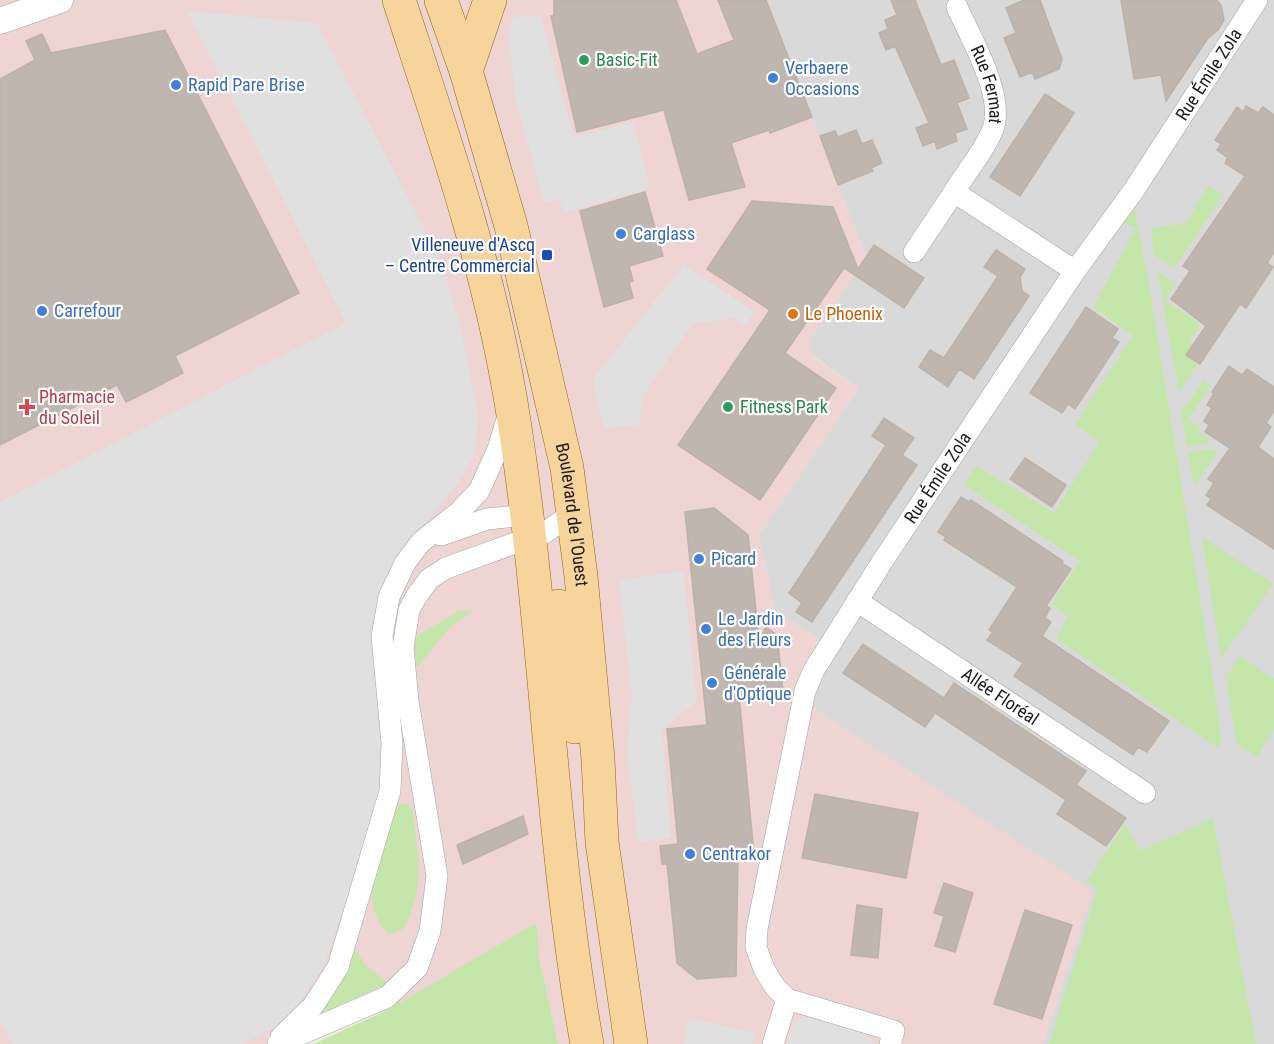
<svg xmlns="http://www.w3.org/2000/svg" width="1274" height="1044" viewBox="0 0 1274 1044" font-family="'Roboto Condensed',sans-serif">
<rect width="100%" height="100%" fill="#edeae2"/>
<path fill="#dad9d9" d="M 766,0 L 1274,0 L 1274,1044 L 1043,1044 L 1092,891 L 813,708 L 819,639 L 775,610 L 759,535 L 859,388 L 813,356 L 809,342 L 866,257 Z"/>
<path fill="#eed4d2" d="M 0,0 L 766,0 L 866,257 L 809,342 L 813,357 L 859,388 L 759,535 L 775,610 L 819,639 L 813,708 L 1093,891 L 1043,1044 L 558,1044 L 539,957 L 289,1044 L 0,1044 Z"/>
<path fill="#c5e6aa" d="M 1208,186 L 1223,195 L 1174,268 L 1154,255 L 1151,229 L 1187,222 Z
M 1134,207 L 1148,279 L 1215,691 L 1221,742 L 1218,748 L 1056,639 L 1068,616 L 1051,604 L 1080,561 L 964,485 L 976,466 L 1054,513 L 1099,442 L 1075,424 L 1133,336 L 1093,307 L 1136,228 L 1123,222 Z
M 1157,271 L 1175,284 L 1165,300 L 1200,324 L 1189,342 L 1205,353 L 1179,392 Z
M 1204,380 L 1211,385 L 1189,419 L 1201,428 L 1199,432 L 1211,440 L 1208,444 L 1187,446 L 1181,413 Z
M 1213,449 L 1218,452 L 1194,486 L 1188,452 Z
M 1202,537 L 1273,584 L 1221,659 Z
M 459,611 L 473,611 L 450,627 L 417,668 L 413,638 Z
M 1240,656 L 1274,679 L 1274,728 L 1257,757 L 1237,744 L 1226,677 Z
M 397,804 L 407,804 L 413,811 C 418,855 426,889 403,929 L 388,934 C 354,899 380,842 397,804 Z
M 1213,818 L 1256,1044 L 1049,1044 L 1097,890 L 1087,881 L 1125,823 L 1140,851 Z
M 536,923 L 539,957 L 558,1044 L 314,1044 L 387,1010 Z
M 350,948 L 355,949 L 367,967 L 389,983 L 309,1019 Z"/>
<path fill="#e0e0e0" d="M 187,11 L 317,23 L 441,261 L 460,325 L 478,414 L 475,453 L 458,483 L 398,556 L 382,591 L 387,728 L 381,781 L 363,854 L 323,967 L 288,1020 L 242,1044 L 12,1044 L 0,1020 L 0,502 L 346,323 Z
M 540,15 L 574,137 L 633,122 L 650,188 L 564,213 L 559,199 L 544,203 L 515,96 L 509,37 L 513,17 Z
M 684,264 L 754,312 L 745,326 L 733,318 L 692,324 L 643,396 L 639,425 L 603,428 L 593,379 Z
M 683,571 L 697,701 L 662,730 L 671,838 L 638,842 L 627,752 L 632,696 L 619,580 Z
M 814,1015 L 864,1033 L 874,1044 L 787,1044 L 792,1027 L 801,1019 Z
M 689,1018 L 755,1033 L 752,1044 L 684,1044 Z"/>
<path fill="#beb6af" stroke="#beb1a5" stroke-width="1.5" d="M 554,0 L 676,0 L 697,54 L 734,40 L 718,0 L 766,0 L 812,117 L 770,133 L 769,130 L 731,143 L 745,187 L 689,200 L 664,110 L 577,132 L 551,16 L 554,16 Z
M 891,0 L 915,0 L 941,65 L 954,60 L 969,98 L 957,103 L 967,129 L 955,133 L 957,141 L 937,149 L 935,141 L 923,146 L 916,128 L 929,123 L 895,46 L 886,50 L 879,33 L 888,29 L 885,20 L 897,15 Z
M 1024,0 L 1040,0 L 1062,59 L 1059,69 L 1035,79 L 1032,72 L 1020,77 L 1004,38 L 1016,33 L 1006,8 Z
M 1121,0 L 1217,0 L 1221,5 L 1224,20 L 1218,30 L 1208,38 L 1166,101 L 1161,75 L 1134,79 Z
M 165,30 L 299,293 L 175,356 L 183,373 L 156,387 L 126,402 L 117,385 L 0,445 L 0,79 L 35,60 L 26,41 L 42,34 L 51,53 Z
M 1045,94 L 1074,113 L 1020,196 L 990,177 Z
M 1246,106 L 1258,113 L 1263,107 L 1274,115 L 1274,252 L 1267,263 L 1273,267 L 1246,308 L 1240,304 L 1200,364 L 1186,355 L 1206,326 L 1171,299 L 1190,271 L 1183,266 L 1245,176 L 1225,163 L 1228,158 L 1217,150 L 1221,144 L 1215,140 L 1237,107 L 1243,112 Z
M 856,130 L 862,144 L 872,140 L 882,163 L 871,168 L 873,171 L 838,185 L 820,136 L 835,131 L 838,137 Z
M 645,192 L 663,256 L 629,266 L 633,281 L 629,282 L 633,298 L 604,307 L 580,211 Z
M 752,201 L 833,207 L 858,269 L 874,245 L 924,278 L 904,308 L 844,268 L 785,353 L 836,388 L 760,500 L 678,445 L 770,310 L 707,269 Z
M 996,250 L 1025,269 L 1020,277 L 1022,291 L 1029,296 L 974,379 L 959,369 L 948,387 L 919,367 L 930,350 L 944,358 L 998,276 L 984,267 Z
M 1086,307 L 1118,329 L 1112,338 L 1119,342 L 1075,409 L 1068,404 L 1062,413 L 1030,393 Z
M 1229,366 L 1242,375 L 1247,369 L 1274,387 L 1274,411 L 1266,423 L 1271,427 L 1258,447 L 1274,459 L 1274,549 L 1207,505 L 1211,499 L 1206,495 L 1214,483 L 1208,479 L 1230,448 L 1205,432 L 1209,425 L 1204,421 L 1212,408 L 1207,405 L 1214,393 L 1212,392 Z
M 884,418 L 914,438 L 902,455 L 917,465 L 812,622 L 796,612 L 802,603 L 789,593 L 886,445 L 872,436 Z
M 1025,458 L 1066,485 L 1052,507 L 1010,479 Z
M 961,497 L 969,502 L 971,500 L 1063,561 L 1062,563 L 1071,569 L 1046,606 L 1050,608 L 1045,618 L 1051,622 L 1042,636 L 1169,721 L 1147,752 L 1138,747 L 1133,755 L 1014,676 L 1023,663 L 987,640 L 993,632 L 989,630 L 1017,587 L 944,540 L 946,537 L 938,532 Z
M 714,508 L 748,535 L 759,639 L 766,627 L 777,635 L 783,691 L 739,695 L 754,855 L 738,856 L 736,976 L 697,979 L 677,963 L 667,864 L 662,864 L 660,846 L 678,844 L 667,729 L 707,725 L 685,512 Z
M 863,644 L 944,698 L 954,683 L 1086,771 L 1076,785 L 1126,818 L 1106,846 L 1057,814 L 1066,800 L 935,713 L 925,727 L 843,673 Z
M 815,794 L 918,813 L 906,878 L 802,858 Z
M 523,816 L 528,834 L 463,864 L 457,845 Z
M 944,883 L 973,893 L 955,952 L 935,946 L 944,916 L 934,913 Z
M 857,905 L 882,909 L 878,958 L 851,955 Z
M 1025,910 L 1072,925 L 1042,1019 L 994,1004 Z"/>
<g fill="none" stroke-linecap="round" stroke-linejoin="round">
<defs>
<g id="minor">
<path id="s1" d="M 957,7 C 971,39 1005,95 993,129 C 985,150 966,172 954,192 L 1075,271"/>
<path d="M 914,252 L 954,192"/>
<path d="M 441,535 L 487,519 L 527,515"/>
<path id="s2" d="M 857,601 L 1145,793"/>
<path d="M 281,1037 L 313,1006 L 338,967 L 390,791 L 392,743 L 382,636 L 389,597 L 405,563 L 421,542 L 459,512 L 479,491 L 498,449 L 508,416"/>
<path d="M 278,1044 L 387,997 L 417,968 L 430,931 L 437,876 L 408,701 L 403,648 L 409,610 L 416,597 L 429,579 L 446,568 L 546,532 L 574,512"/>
<path d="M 773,1044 L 787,999"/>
<path id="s3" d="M 890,1044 L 894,1031 L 787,999 L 775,987 L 764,969 L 756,947 L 757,929 L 805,691 L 814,670 L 882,562 L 1075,271 L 1134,190 L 1257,0"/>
</g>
<path id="tertiary" d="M 0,21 L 60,0"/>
<g id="primary">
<path d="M 399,0 C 442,132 488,264 511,402 C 546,614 549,832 587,1044"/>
<path id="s4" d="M 441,0 L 466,71 L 511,226 L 567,468 L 581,576 L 598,759 L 602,842 L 631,1044"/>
<path d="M 466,71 L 490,0"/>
<path d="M 558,606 L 575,727"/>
</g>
</defs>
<use href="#minor" stroke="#a3a3a3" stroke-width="22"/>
<use href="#tertiary" stroke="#a3a3a3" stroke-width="27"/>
<use href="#primary" stroke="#8f6706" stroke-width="34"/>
<use href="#minor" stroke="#fff" stroke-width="21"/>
<use href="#tertiary" stroke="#fff" stroke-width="26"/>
<use href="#primary" stroke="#f8d49d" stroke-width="33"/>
</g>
<g fill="#2e9e5b" stroke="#fff" stroke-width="2">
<circle cx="584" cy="60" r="6"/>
<circle cx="728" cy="407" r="6"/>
</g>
<g fill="#3f7fe0" stroke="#fff" stroke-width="2">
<circle cx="773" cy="78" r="6"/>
<circle cx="176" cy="85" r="6"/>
<circle cx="621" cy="234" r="6"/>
<circle cx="42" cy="311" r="6"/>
<circle cx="699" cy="559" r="6"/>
<circle cx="706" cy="629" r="6"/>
<circle cx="712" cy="683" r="6"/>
<circle cx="690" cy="854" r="6"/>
</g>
<rect fill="#1a4fb4" stroke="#fff" stroke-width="2" x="541" y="249" width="12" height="12" rx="3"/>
<circle fill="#e8710a" stroke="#fff" stroke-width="2" cx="793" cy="314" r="6"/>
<path fill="#e0444e" stroke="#fff" stroke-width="2" d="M24 398h6v6h6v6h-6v6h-6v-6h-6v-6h6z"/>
<g text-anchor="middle" stroke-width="4.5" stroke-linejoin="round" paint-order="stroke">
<g font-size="18" fill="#27864d" stroke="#fff" text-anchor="start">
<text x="596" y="66">Basic-Fit</text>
<text x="740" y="413">Fitness Park</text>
</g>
<g font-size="18" fill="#366cbe" stroke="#fff" text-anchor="start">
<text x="785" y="74">Verbaere<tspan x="785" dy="21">Occasions</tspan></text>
<text x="188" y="91">Rapid Pare Brise</text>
<text x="633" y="240">Carglass</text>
<text x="54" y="317">Carrefour</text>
<text x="711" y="565">Picard</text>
<text x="718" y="625">Le Jardin<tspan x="718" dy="21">des Fleurs</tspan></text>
<text x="724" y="679">Générale<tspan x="724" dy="21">d'Optique</tspan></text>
<text x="702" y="860">Centrakor</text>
</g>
<g font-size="18" fill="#1c1c1c" stroke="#fff">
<text dy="6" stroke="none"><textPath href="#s3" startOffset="1185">Rue Émile Zola</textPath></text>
<text dy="6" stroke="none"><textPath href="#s1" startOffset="84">Rue Fermat</textPath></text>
<text dy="6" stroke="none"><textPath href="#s3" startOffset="699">Rue Émile Zola</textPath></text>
<text dy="6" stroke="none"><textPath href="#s4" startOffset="532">Boulevard de l'Ouest</textPath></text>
<text dy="6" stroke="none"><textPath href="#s2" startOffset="172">Allée Floréal</textPath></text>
</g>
<g font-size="18" fill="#164399" stroke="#fff" text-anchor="end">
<text x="535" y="251">Villeneuve d'Ascq<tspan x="535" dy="21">– Centre Commercial</tspan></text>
</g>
<g font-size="18" fill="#c56008" stroke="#fff" text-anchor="start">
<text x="805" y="320">Le Phoenix</text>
</g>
<g font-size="18" fill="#be3a42" stroke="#fff" text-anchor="start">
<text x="39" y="403">Pharmacie<tspan x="39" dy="21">du Soleil</tspan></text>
</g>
</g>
</svg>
